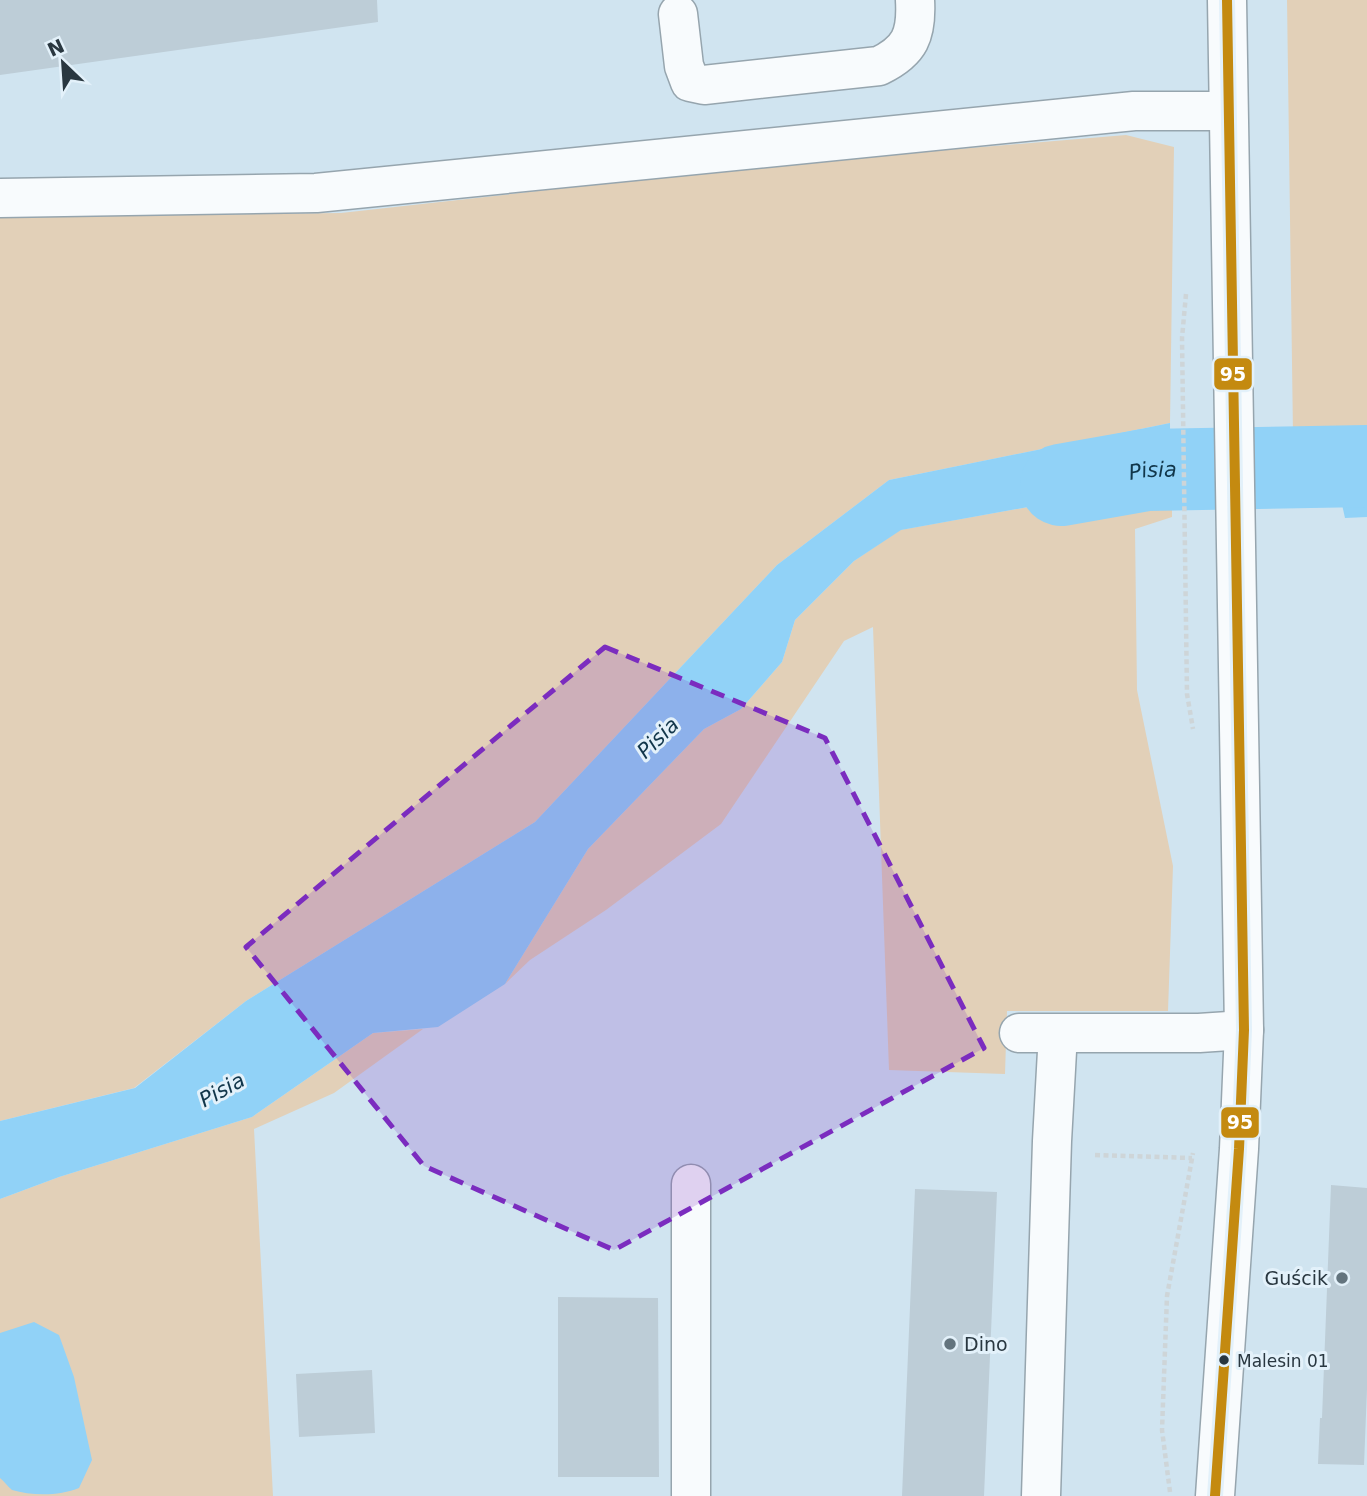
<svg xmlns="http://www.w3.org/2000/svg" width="1367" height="1496" viewBox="0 0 1367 1496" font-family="'DejaVu Sans',sans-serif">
<rect width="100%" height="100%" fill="#d0e4f0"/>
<path fill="#e2d0b8" d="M 1287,0 L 1367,0 L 1367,433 L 1293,435 Z
M 1126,135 L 1174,147 L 1170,423 L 889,480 L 777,565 L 535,822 L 246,1001 L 134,1088 L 0,1121 L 0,217 L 341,213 L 789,163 Z
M 1172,504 L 1172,517 L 1135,529 L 1137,690 L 1173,866 L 1168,1011 L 1007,1011 L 1005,1074 L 889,1070 L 873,627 L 844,641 L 721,824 L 606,910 L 530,960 L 505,984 L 588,849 L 704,729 L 741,709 L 782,662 L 795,620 L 854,561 L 900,530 L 1039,505 Z
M 423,1029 L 334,1093 L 254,1129 L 273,1496 L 0,1496 L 0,1199 L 59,1177 L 252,1117 L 373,1033 Z"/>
<path fill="#91d2f7" d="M 1170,423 L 1172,504 L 1071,507 L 1039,505 L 901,530 L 854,561 L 795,620 L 782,662 L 741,709 L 704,729 L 588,849 L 505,984 L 438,1027 L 373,1033 L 252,1117 L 59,1177 L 0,1199 L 0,1121 L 135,1088 L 246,1001 L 535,822 L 777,565 L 889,480 Z
M 1367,433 L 1367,517 L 1345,518 L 1341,500 L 1294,502 L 1293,435 Z
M 34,1322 L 59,1335 L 74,1377 L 92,1460 L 79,1488 C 60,1496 32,1496 12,1490 C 8,1487 4,1481 0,1478 L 0,1333 Z"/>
<path fill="#d0e4f0" d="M 1170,419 L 1174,423 L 1175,504 L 1172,508 Z
M 1293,431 L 1294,502 L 1294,506 L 1290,502 L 1289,435 Z"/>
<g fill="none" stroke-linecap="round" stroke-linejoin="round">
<path stroke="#91d2f7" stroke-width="82" id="s1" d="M 1061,485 L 1146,470 L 1367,466"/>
</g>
<path fill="#bdcdd7" d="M 0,0 L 377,0 L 378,22 L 0,75 Z
M 1331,1185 L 1367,1188 L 1367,1389 L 1364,1465 L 1318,1464 L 1320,1418 L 1322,1418 Z
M 915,1189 L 997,1192 L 984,1496 L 902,1496 Z
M 558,1297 L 658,1298 L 659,1477 L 558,1477 Z
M 372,1370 L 375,1433 L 299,1437 L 296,1374 Z"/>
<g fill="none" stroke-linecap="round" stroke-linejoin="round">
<defs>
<path id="minor" d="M 678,14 L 684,66 L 690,82 L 704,85 L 879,66 C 910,51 917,35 915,0
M 0,198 L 316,193 L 1134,111 L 1228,111
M 1019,1033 L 1199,1033 L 1244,1030
M 691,1496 L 691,1184
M 1041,1496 L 1052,1141 L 1058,1033"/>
<path id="major" d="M 1215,1496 L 1239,1149 L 1244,1030 L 1227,0"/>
</defs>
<use href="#minor" stroke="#96a5ae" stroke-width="41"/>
<use href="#major" stroke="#96a5ae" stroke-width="41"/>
<path stroke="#ced5d8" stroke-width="4.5" stroke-dasharray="5 3.5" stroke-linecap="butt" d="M 1186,294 L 1182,338 L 1187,694 L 1193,729
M 1095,1155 L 1192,1158
M 1170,1492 L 1162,1430 L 1167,1296 L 1193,1153"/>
<use href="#minor" stroke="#f8fbfd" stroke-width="38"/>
<use href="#major" stroke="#f8fbfd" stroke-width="38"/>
<defs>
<path id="bus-1" d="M 1215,1496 L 1239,1149 L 1244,1030 L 1227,0"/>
</defs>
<use href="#bus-1" stroke="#e3f1fa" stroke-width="16"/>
<use href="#bus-1" stroke="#c48a10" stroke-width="10"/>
</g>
<path fill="#7b2cbf" fill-opacity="0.2" stroke="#7b2cbf" stroke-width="5" stroke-dasharray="14 9" stroke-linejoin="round" d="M 605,647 L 825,738 L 984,1048 L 614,1250 L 424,1166 L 246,947 Z"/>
<g fill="#63747e" stroke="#e3f1fa" stroke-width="2.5">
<circle cx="1342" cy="1278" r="7"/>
<circle cx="950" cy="1344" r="7"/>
</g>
<circle fill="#293740" stroke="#e3f1fa" stroke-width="2.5" cx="1224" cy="1360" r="6"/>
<g text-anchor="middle" stroke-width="6" stroke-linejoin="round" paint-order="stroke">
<g font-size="17" fill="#293740" stroke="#e3f1fa" text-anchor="start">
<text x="1237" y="1367">Malesin 01</text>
</g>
<g font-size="19" fill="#293740" stroke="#e3f1fa" text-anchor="end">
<text x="1328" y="1285">Guścik</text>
<text x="964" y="1351" text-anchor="start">Dino</text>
</g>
<g font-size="21" font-style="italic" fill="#11364a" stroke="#e3f1fa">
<text dy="7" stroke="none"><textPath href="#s1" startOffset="93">Pisia</textPath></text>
<text transform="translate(658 738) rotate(-44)" y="7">Pisia</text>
<text transform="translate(222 1090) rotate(-29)" y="7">Pisia</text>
</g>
</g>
<g stroke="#e3f1fa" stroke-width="2.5">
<rect x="1213" y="357" width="40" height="34" rx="7" fill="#c48a10"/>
<rect x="1220" y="1106" width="40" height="33" rx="7" fill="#c48a10"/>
</g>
<g font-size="19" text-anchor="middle" font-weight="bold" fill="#fff">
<text x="1233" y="381">95</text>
<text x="1240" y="1129">95</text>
</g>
<g transform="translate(63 63) rotate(335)" stroke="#e3f1fa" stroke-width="5" paint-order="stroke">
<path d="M0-5L12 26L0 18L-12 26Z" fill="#293740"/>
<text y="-10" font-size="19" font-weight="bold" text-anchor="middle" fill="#293740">N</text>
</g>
</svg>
